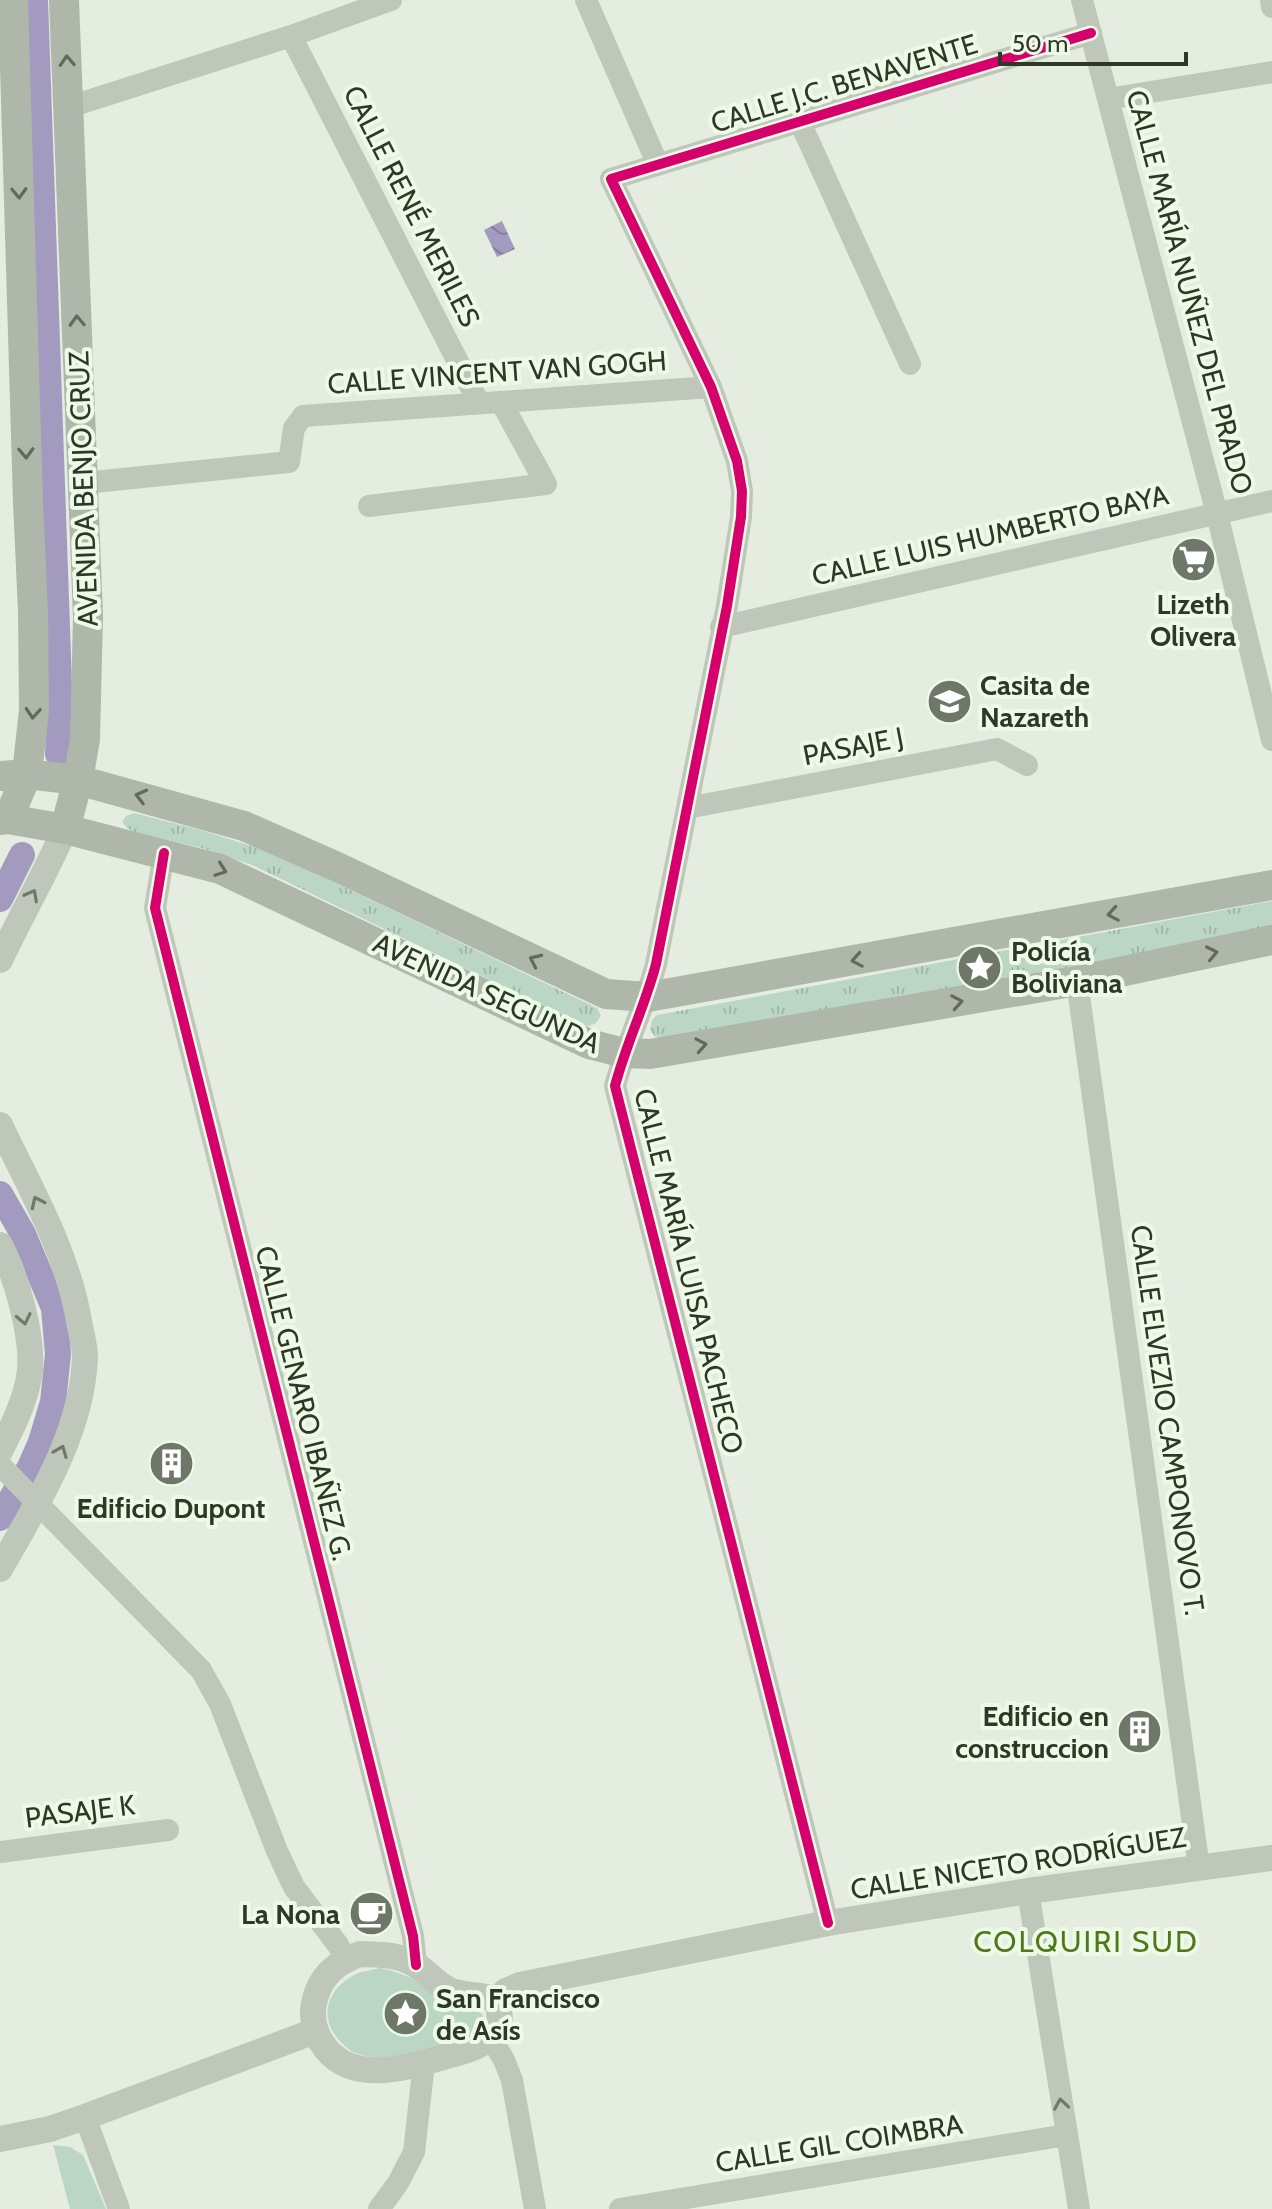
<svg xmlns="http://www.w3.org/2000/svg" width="1272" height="2209" viewBox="0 0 1272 2209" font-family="Cabin,sans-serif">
<defs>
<pattern id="grass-tufts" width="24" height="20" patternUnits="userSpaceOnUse" patternTransform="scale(2)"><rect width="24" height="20" fill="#bbd6c5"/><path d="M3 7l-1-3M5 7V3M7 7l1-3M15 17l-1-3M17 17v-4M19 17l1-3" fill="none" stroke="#a1b8a9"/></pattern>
<pattern id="water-waves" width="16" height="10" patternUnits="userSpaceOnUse" patternTransform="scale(2)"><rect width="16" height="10" fill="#a29bbf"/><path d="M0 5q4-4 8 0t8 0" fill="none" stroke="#847f9b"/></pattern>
</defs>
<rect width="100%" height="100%" fill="#e4ede0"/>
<path fill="url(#grass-tufts)" d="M 134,813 L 204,831 L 261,849 L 317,874 L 597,1008 L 601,1016 L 596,1023 L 589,1026 L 581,1024 L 252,865 L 201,848 L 134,832 L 127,828 L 122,822 L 126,816 Z
M 1272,901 L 1272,926 L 1082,966 L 665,1038 L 655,1037 L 650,1030 L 652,1020 L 657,1015 Z"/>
<path fill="#bbd6c5" d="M 380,1968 C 415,1975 444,1996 476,2009 L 482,2014 L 484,2019 C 473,2039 458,2039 438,2045 C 413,2052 384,2063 358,2054 C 349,2051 341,2043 335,2035 C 318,2011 332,1986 356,1974 C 363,1971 372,1970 380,1968 Z
M 53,2145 L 70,2147 L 83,2155 L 106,2209 L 70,2209 Z"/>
<path fill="url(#water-waves)" d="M 502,221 L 515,249 L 497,257 L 484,230 Z"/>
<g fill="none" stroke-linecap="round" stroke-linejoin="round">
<path stroke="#a29bbf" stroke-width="26" d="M 35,0 L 60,713 L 58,754
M 0,899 L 22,855
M 0,1194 L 23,1234 L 54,1308 L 58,1354 L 53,1402 L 41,1442 L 30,1467 L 0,1518"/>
<path stroke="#bec7b9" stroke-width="22" d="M 586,0 L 658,165
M 1082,0 L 1217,514 L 1272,740
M 1271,0 L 1272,7
M 291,36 L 479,403
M 1108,99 L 1272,72
M 69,107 L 291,36 L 391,0
M 800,122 L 910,364
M 84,483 L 289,462 L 294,428 L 303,416 L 711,387
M 369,506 L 546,484 L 501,402
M 721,627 L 1272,501
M 687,808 L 997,749 L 1027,765
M 164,853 L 155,908 L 413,1936 L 416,1965
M 1077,981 L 1199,1868
M 0,1465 L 201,1670 L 220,1704 L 277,1851 L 294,1887 L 338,1945 L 346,1959
M 0,1852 L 168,1830
M 1028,1891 L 1079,2209
M 828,1923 L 615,1086 C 626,1044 645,1006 656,964 L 727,606 L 741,517 L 742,491 L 737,461 L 711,387 L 611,179 L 1091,33
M 490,2036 L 504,2060 L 512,2080 L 535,2209
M 85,2117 L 119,2209
M 379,2209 L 398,2183 L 414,2152 L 424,2063
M 620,2209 L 1066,2135"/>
<path stroke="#bec7b9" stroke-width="26" d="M 0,960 C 21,916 45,874 65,829
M 0,1125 C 30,1188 67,1251 79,1321 C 81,1333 85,1345 85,1357 C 82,1434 37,1504 0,1569
M 0,1245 C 16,1275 33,1335 30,1370 C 27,1398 13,1426 0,1451
M 360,1954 C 380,1955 399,1954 416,1965 C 427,1972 436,1983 447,1989 C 462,1997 480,1993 497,2000 C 499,2010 502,2020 497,2030 C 488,2046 459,2053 443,2057 C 403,2069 346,2086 320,2040 C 313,2027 311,2013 315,1999 C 321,1975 337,1962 360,1954 Z
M 497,2000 L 506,1991 L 520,1985 L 828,1923 L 1028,1891 L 1272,1858
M 0,2139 L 50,2129 L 85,2117 L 315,2031"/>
<path stroke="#aeb7aa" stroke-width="30" d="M 64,0 L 88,617 L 85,739 L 78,780 L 65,829
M 0,776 L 27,774 L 78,780 L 244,826 L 335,866 L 606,994 L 648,997 L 1272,885
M 8,819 L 27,774 L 34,710 L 33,611 L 28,502 L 13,0
M 0,820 L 8,819 L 65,829 L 220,869 L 589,1044 L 624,1053 L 650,1054 L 1077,981 L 1272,940"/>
<defs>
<path id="cycleway" d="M 164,853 L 155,908 L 413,1936 L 416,1965
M 828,1923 L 615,1086 C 626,1044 645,1006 656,964 L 727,606 L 741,517 L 742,491 L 737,461 L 711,387 L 611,179 L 1091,33"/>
</defs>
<use href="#cycleway" stroke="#ecfae7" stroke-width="15"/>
<use href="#cycleway" stroke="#d6006c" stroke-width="10"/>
</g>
<defs><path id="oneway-chevron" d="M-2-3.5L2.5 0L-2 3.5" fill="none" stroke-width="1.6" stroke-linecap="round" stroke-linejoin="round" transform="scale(2)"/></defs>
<g stroke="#626a5b">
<use href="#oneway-chevron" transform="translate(67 61) rotate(-93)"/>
<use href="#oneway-chevron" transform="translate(19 193) rotate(88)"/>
<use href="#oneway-chevron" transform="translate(77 321) rotate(-92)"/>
<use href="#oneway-chevron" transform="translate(26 453) rotate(88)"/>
<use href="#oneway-chevron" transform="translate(33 713) rotate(94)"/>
<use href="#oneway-chevron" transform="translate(141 796) rotate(-166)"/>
<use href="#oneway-chevron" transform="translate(221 870) rotate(20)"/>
<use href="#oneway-chevron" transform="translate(1113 914) rotate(170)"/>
<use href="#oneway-chevron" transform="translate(1212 953) rotate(-12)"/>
<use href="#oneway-chevron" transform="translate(535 960) rotate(-155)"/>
<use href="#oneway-chevron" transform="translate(857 960) rotate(170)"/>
<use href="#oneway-chevron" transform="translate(957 1002) rotate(-10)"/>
<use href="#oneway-chevron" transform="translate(701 1045) rotate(-10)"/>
</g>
<g stroke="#6f7869">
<use href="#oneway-chevron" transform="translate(32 895) rotate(-62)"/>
<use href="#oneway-chevron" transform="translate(37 1202) rotate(-115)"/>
<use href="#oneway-chevron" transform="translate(24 1319) rotate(78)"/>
<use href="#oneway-chevron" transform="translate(61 1451) rotate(-68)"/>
<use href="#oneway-chevron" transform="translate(1061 2104) rotate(-99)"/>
</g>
<defs>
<symbol id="supermarket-disc" viewBox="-11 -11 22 22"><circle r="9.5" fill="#6e7768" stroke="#ecfae7"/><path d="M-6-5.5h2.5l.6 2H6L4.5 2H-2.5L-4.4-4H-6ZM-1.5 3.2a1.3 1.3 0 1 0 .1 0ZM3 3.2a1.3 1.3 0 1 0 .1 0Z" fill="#fff"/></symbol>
<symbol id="school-disc" viewBox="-11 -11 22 22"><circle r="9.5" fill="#6e7768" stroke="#ecfae7"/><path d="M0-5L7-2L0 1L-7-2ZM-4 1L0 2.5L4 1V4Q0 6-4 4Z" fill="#fff"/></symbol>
<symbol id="sight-disc" viewBox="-11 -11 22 22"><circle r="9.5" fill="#6e7768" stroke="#ecfae7"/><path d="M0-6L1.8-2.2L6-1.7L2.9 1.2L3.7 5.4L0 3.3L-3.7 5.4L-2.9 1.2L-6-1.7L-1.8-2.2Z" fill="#fff"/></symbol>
<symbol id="building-disc" viewBox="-11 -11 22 22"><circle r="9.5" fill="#6e7768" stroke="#ecfae7"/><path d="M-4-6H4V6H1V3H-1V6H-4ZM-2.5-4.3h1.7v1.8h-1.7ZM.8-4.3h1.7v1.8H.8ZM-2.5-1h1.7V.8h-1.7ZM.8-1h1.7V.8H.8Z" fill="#fff"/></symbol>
<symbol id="cafe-disc" viewBox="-11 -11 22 22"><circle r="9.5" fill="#6e7768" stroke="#ecfae7"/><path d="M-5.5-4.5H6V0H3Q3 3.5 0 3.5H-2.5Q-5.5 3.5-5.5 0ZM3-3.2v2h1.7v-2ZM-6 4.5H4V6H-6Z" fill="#fff"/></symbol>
</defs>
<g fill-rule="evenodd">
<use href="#supermarket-disc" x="1168" y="534" width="51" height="51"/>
<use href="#school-disc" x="924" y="676" width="51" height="51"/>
<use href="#sight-disc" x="954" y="942" width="51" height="51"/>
<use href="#building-disc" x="146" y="1438" width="51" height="51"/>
<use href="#building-disc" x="1114" y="1706" width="51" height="51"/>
<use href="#cafe-disc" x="346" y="1888" width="51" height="51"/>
<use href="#sight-disc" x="380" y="1988" width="51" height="51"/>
</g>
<g text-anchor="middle" stroke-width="8" stroke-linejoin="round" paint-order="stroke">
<g font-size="28" fill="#2f3727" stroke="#ecfae7">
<text transform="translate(844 83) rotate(-17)" y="10">CALLE J.C. BENAVENTE</text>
<text transform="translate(412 206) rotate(63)" y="10">CALLE RENÉ MERILES</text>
<text transform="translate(1190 292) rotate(75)" y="10">CALLE MARÍA NUÑEZ DEL PRADO</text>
<text transform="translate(497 372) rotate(-4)" y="10">CALLE VINCENT VAN GOGH</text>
<text transform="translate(83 489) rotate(-92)" y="10">AVENIDA BENJO CRUZ</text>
<text transform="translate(990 535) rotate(-13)" y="10">CALLE LUIS HUMBERTO BAYA</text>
<text transform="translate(853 746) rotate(-11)" y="10">PASAJE J</text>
<text transform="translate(487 993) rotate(25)" y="10">AVENIDA SEGUNDA</text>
<text transform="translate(689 1271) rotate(76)" y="10">CALLE MARÍA LUISA PACHECO</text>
<text transform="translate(304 1403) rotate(76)" y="10">CALLE GENARO IBAÑEZ G.</text>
<text transform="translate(1168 1420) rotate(82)" y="10">CALLE ELVEZIO CAMPONOVO T.</text>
<text transform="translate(80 1811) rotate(-7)" y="10">PASAJE K</text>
<text transform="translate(1018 1863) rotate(-9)" y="10">CALLE NICETO RODRÍGUEZ</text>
<text transform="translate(839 2143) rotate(-9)" y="10">CALLE GIL COIMBRA</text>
</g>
<g font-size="28" font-weight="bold" fill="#2f3727" stroke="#ecfae7" text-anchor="start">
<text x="1193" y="614" text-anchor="middle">Lizeth<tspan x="1193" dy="32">Olivera</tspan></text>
<text x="980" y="695">Casita de<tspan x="980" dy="32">Nazareth</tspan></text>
<text x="1011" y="961">Policía<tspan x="1011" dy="32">Boliviana</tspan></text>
<text x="171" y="1518" text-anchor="middle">Edificio Dupont</text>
<text x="1109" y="1726" text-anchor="end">Edificio en<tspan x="1109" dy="32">construccion</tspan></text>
<text x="340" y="1924" text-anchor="end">La Nona</text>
<text x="436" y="2008">San Francisco<tspan x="436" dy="32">de Asís</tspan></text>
</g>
<g font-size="30" letter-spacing="2" fill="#50781a" stroke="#ecfae7">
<text x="1086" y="1952">COLQUIRI SUD</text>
</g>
</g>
<path d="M1000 52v12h186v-12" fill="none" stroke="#2f3727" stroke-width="4"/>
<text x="1012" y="52" font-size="24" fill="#2f3727" stroke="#ecfae7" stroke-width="6" paint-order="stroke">50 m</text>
</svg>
